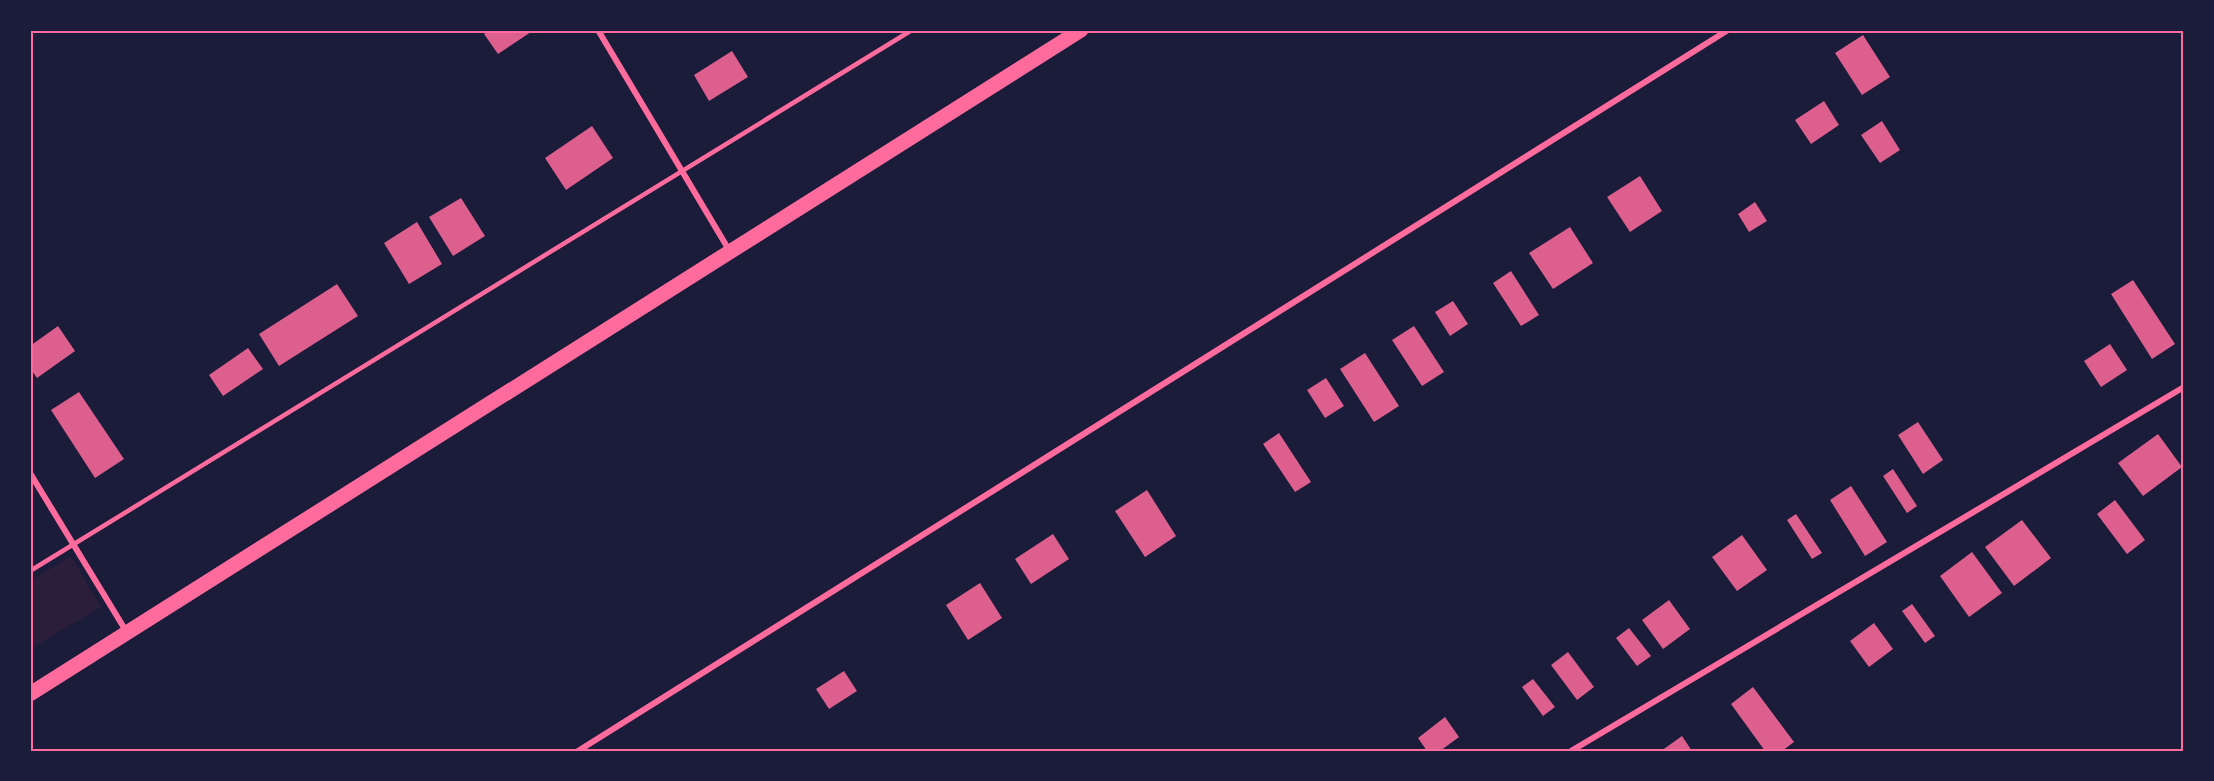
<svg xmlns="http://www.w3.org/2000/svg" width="2214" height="781" viewBox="0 0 2214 781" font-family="'Golos Text',sans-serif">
<rect width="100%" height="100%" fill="#1b1b3a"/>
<path fill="#2a1e3b" d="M 71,556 L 101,607 L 30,649 L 30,581 Z"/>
<path fill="#dd5f8e" d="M 490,30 L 534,30 L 498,54 L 484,34 Z
M 1863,35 L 1890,77 L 1862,95 L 1835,53 Z
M 732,51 L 748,77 L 709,101 L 694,75 Z
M 1824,101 L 1839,125 L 1811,144 L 1795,120 Z
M 1882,121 L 1900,150 L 1880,163 L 1861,135 Z
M 592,126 L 613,158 L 566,190 L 545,158 Z
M 1640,176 L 1662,211 L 1630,232 L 1607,197 Z
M 461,198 L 485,236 L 453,256 L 429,217 Z
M 1755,202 L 1767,221 L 1749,232 L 1738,214 Z
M 417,222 L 442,264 L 409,284 L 384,243 Z
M 1570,227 L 1593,263 L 1553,289 L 1529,253 Z
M 1511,271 L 1539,315 L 1521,326 L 1493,283 Z
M 2133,280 L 2175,344 L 2152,359 L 2111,294 Z
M 337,284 L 358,316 L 279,366 L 259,334 Z
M 1453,301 L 1468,324 L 1450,336 L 1435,312 Z
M 58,326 L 75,351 L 37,378 L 30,368 L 30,346 Z
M 1414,326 L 1444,372 L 1422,386 L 1392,340 Z
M 2110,344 L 2127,370 L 2101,387 L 2084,361 Z
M 248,348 L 263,369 L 223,396 L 209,375 Z
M 1365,353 L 1399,406 L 1374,422 L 1340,369 Z
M 1326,378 L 1344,406 L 1325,418 L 1307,390 Z
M 79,392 L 124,459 L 95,478 L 51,410 Z
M 1918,422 L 1943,460 L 1923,474 L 1898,435 Z
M 1279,433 L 1311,482 L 1295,492 L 1263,444 Z
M 2158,434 L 2182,467 L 2143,496 L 2118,463 Z
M 1893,469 L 1917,506 L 1907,513 L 1883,476 Z
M 1851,486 L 1887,542 L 1865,556 L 1830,500 Z
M 1147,490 L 1176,536 L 1145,557 L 1115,511 Z
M 2115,500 L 2145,540 L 2127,554 L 2097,514 Z
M 1796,514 L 1822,553 L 1812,559 L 1787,520 Z
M 2022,520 L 2051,558 L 2014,586 L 1985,547 Z
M 1053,534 L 1069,559 L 1031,584 L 1015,559 Z
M 1742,535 L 1767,570 L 1737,591 L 1712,557 Z
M 1972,552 L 2002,593 L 1969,617 L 1940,576 Z
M 980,583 L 1002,618 L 968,640 L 946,605 Z
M 1669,600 L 1690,629 L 1663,649 L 1642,620 Z
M 1912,604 L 1935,636 L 1925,643 L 1902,611 Z
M 1874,623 L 1893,649 L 1869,667 L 1850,641 Z
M 1629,628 L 1651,656 L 1637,666 L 1616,638 Z
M 1568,652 L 1594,687 L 1577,700 L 1551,665 Z
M 844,671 L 857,691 L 829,709 L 816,689 Z
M 1533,679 L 1555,707 L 1543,716 L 1522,687 Z
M 1753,687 L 1794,742 L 1782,751 L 1765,751 L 1731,704 Z
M 1445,717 L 1459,737 L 1440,751 L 1427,751 L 1418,738 Z
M 1682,736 L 1692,751 L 1661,751 Z"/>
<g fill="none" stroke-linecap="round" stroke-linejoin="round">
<path stroke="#ff6b9d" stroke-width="4.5" d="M 30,571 L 912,30"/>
<path stroke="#ff6b9d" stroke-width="6" d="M 598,30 L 729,250
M 30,473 L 126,631
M 578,751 L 1728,30
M 1571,751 L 2184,387"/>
<path stroke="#ff6b9d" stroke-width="15" d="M 30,694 L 1081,30"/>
</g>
<rect width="2214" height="781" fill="none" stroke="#1b1b3a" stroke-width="63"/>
<rect x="32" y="32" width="2150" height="718" fill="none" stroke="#ff6b9d" stroke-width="2"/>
</svg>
